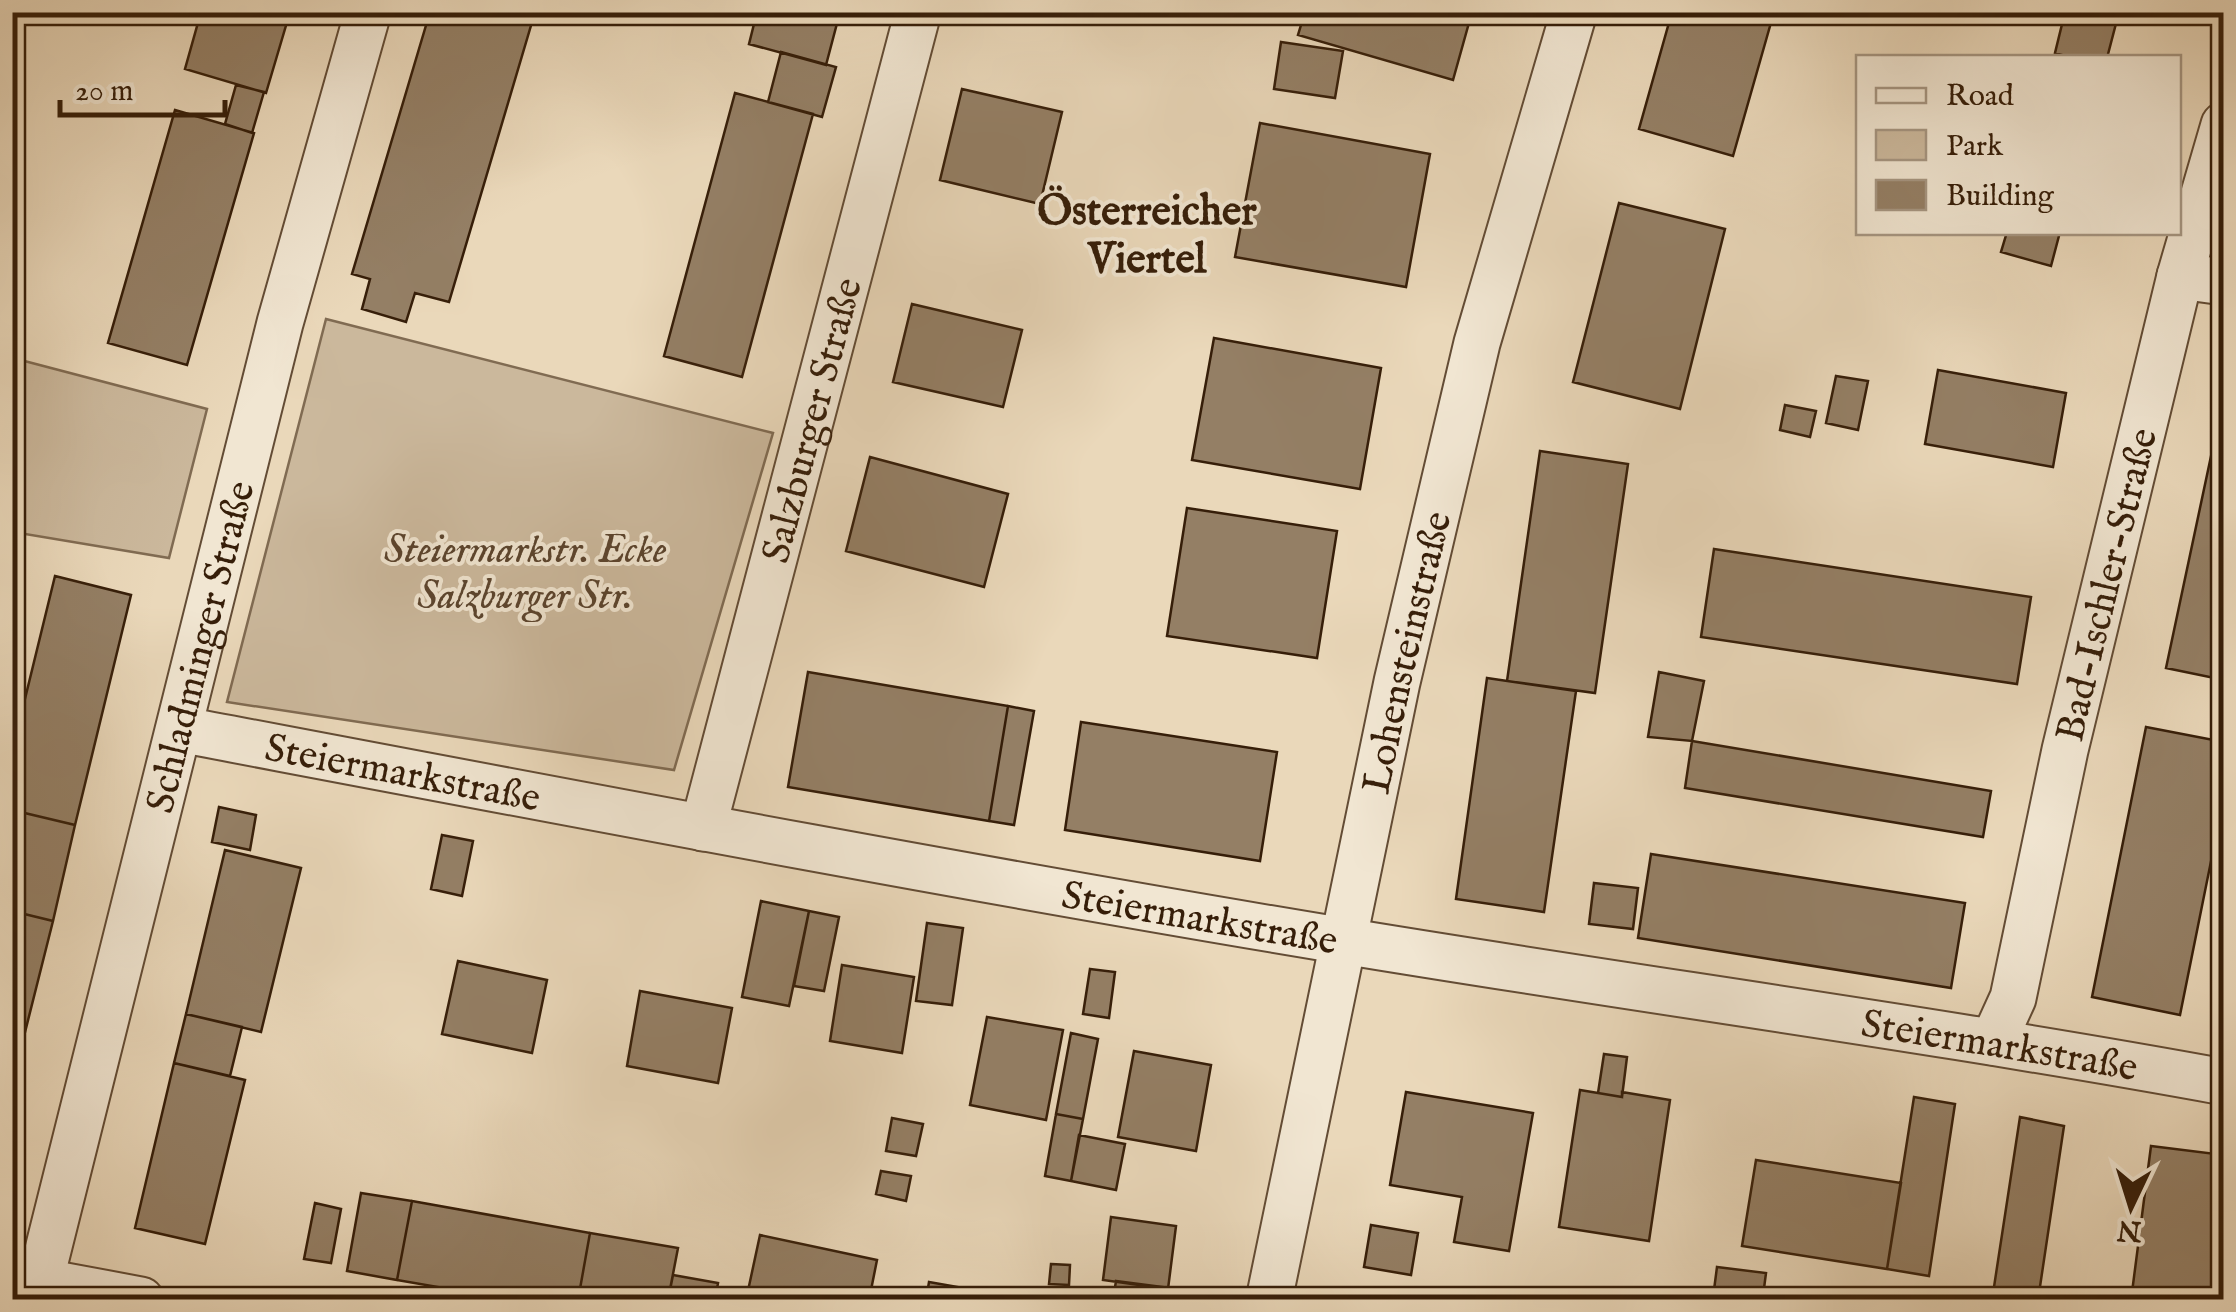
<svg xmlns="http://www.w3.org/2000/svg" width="2236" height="1312" viewBox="0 0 2236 1312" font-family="'IM FELL English',serif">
<rect width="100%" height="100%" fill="#ead8ba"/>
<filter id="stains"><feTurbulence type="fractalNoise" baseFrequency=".002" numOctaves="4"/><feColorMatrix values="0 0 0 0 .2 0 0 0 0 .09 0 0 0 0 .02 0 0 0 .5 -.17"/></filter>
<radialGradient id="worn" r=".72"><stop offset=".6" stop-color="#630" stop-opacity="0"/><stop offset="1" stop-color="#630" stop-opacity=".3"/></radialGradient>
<path fill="#cbb89c" stroke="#806b52" stroke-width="2.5" d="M 326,319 L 773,433 L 674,770 L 227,702 Z
M 13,358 L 207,409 L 169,558 L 13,532 Z"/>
<path fill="#947f65" stroke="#361e09" stroke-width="2.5" d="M 201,12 L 290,12 L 266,93 L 185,69 Z
M 430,12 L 535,12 L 449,302 L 415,293 L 406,322 L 362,309 L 370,279 L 352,274 Z
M 757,12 L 840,12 L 826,65 L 749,44 Z
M 1305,12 L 1472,12 L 1453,80 L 1298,35 Z
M 1672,12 L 1774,12 L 1733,156 L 1639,129 Z
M 2065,12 L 2119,12 L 2107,58 L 2072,58 L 2055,53 Z
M 1281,42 L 1343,51 L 1335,98 L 1274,89 Z
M 781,52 L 836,67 L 822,117 L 768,102 Z
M 236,85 L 264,92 L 252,133 L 225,124 Z
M 962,89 L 1062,112 L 1040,204 L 940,180 Z
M 735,93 L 813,114 L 742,377 L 664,356 Z
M 175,110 L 254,133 L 187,365 L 108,343 Z
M 1260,123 L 1430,154 L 1406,287 L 1235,257 Z
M 1619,203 L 1725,229 L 1680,409 L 1573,382 Z
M 2007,232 L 2060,232 L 2051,266 L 2001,252 Z
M 912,304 L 1022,330 L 1003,407 L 893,382 Z
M 1214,338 L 1381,368 L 1360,489 L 1192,460 Z
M 1938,370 L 2066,393 L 2053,467 L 1925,444 Z
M 1836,376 L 1868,381 L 1858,430 L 1826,423 Z
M 2224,395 L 2224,680 L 2166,668 Z
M 1785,405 L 1816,411 L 1810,437 L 1780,430 Z
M 1540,451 L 1628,464 L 1595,693 L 1507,681 Z
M 870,457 L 1008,494 L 984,587 L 846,551 Z
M 1187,508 L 1337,531 L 1317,658 L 1167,636 Z
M 1714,549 L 2031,597 L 2017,684 L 1701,637 Z
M 55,576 L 131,595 L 75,825 L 12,810 L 15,784 L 12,783 L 12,752 Z
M 808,672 L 1008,706 L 989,821 L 788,787 Z
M 1659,672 L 1704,681 L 1692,741 L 1648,737 Z
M 1487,678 L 1576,691 L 1544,912 L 1456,899 Z
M 1008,706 L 1034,711 L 1014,825 L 989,821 Z
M 1081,722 L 1277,752 L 1260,861 L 1065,830 Z
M 2146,727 L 2224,742 L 2224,797 L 2180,1015 L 2092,997 Z
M 1692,741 L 1991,791 L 1983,837 L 1685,788 Z
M 219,807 L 256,815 L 250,850 L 212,842 Z
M 12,810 L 75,825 L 53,921 L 12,911 Z
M 442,835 L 473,841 L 462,896 L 431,889 Z
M 225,850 L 301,868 L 261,1032 L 186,1014 Z
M 1651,854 L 1965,903 L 1951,988 L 1638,938 Z
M 1594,883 L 1638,888 L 1633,929 L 1589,924 Z
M 761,901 L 809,911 L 789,1006 L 742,997 Z
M 12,911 L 53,921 L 17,1064 L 12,1063 Z
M 809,911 L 839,917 L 824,991 L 794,986 Z
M 927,923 L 963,928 L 952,1005 L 916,1001 Z
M 458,961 L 547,980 L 532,1053 L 442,1034 Z
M 842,965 L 914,977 L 902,1053 L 830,1041 Z
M 1090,969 L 1115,972 L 1109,1018 L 1083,1014 Z
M 640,991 L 732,1008 L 718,1083 L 627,1066 Z
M 186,1014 L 242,1027 L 230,1076 L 174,1063 Z
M 987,1017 L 1063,1030 L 1046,1120 L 970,1105 Z
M 1071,1033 L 1098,1039 L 1083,1119 L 1056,1114 Z
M 1134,1051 L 1211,1065 L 1196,1151 L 1118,1137 Z
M 1604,1054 L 1627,1057 L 1622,1097 L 1598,1093 Z
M 174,1063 L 245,1080 L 205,1244 L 135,1228 Z
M 1580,1090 L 1622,1097 L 1622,1092 L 1670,1100 L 1649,1241 L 1559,1227 Z
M 1406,1092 L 1533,1113 L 1509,1251 L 1454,1242 L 1462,1197 L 1390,1185 Z
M 1914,1097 L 1955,1104 L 1929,1276 L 1887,1269 Z
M 1056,1114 L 1083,1119 L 1071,1181 L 1045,1176 Z
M 2020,1117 L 2064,1126 L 2038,1300 L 1992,1300 Z
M 892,1118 L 923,1124 L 916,1156 L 886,1151 Z
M 1079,1135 L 1125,1144 L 1116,1190 L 1071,1181 Z
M 2151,1146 L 2224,1155 L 2224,1242 L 2216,1300 L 2131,1300 Z
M 1756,1160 L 1901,1183 L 1887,1269 L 1742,1246 Z
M 881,1171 L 911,1176 L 906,1201 L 876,1194 Z
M 361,1193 L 412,1201 L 397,1280 L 347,1271 Z
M 412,1201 L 590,1233 L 578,1300 L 513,1300 L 397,1280 Z
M 315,1203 L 341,1209 L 331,1263 L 304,1259 Z
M 1111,1217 L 1176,1226 L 1168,1289 L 1103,1280 Z
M 1371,1225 L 1418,1233 L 1411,1275 L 1364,1267 Z
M 590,1233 L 678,1248 L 668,1300 L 578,1300 Z
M 760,1235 L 877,1260 L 869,1300 L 746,1300 Z
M 1051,1264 L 1070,1265 L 1069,1285 L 1049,1284 Z
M 1717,1267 L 1766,1273 L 1763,1296 L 1714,1290 Z
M 673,1275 L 718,1283 L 715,1300 L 668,1300 Z
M 1116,1281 L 1163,1287 L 1162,1300 L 1113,1300 Z
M 929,1282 L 997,1294 L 996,1300 L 926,1300 Z"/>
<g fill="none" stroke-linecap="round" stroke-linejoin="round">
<defs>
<g id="minor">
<path d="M 2180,276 L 2224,282"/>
<path id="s1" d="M 179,729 C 565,802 951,876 1338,940 C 1633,989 1929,1028 2224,1082"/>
<path id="s2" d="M 703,828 L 918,12"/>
<path id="s3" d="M 1993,1042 L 2013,998 L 2065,750 L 2180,276 L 2224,125"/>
<path d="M 12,1276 L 141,1300"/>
<path id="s4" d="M 40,1282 L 280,323 L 368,12"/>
<path id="s5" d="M 1269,1300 L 1397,682 L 1477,343 L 1574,12"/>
</g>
</defs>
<use href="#minor" stroke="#634c35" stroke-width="49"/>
<use href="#minor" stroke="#f1e6d2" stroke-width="45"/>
</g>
<g text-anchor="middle" stroke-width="8" stroke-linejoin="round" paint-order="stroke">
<g font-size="40" fill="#361e09" stroke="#f1e6d2">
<text dy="14" stroke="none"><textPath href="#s2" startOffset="422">Salzburger Straße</textPath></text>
<text dy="14" stroke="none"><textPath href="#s3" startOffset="472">Bad-Ischler-Straße</textPath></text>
<text dy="14" stroke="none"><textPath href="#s4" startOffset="655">Schladminger Straße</textPath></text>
<text dy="14" stroke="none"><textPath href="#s5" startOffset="662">Lohensteinstraße</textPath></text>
<text dy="14" stroke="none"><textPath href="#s1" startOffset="228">Steiermarkstraße</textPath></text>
<text dy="14" stroke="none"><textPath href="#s1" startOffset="1038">Steiermarkstraße</textPath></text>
<text dy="14" stroke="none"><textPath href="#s1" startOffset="1848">Steiermarkstraße</textPath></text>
</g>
<g font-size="40" font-style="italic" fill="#5b442e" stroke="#f1e6d2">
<text x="525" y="562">Steiermarkstr. Ecke<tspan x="525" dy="46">Salzburger Str.</tspan></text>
</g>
<g font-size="42" font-weight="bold" fill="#361e09" stroke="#f1e6d2">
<text x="1147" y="224">Österreicher<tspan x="1147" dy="48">Viertel</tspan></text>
</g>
</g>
<rect width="2236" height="1312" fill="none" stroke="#ead8ba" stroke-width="50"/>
<rect x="15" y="15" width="2206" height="1282" fill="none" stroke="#361e09" stroke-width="5"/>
<rect x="25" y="25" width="2186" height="1262" fill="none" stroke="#361e09" stroke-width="2.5"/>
<rect x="1856" y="55" width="325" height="180" fill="#f1e6d2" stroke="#a69682" stroke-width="2.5"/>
<rect x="1876" y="88" width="50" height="15" fill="#f1e6d2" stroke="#a69682" stroke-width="2.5"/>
<text x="1946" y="105" font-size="30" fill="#361e09">Road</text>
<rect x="1876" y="130" width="50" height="30" fill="#cbb89c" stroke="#a69682" stroke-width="2.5"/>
<text x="1946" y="155" font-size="30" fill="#361e09">Park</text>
<rect x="1876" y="180" width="50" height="30" fill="#947f65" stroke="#a69682" stroke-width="2.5"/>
<text x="1946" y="205" font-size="30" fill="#361e09">Building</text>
<g transform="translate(2131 1207) rotate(184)" stroke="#f1e6d2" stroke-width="8" paint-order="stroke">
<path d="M0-8L18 38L0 25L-18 38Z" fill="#361e09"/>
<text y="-15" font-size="28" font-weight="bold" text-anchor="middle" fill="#361e09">N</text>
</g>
<path d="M60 100v15h165v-15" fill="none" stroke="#361e09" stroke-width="5"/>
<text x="75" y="100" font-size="30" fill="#361e09" stroke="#f1e6d2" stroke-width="8" paint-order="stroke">20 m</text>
<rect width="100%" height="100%" filter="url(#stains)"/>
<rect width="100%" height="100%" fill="url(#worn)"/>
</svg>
